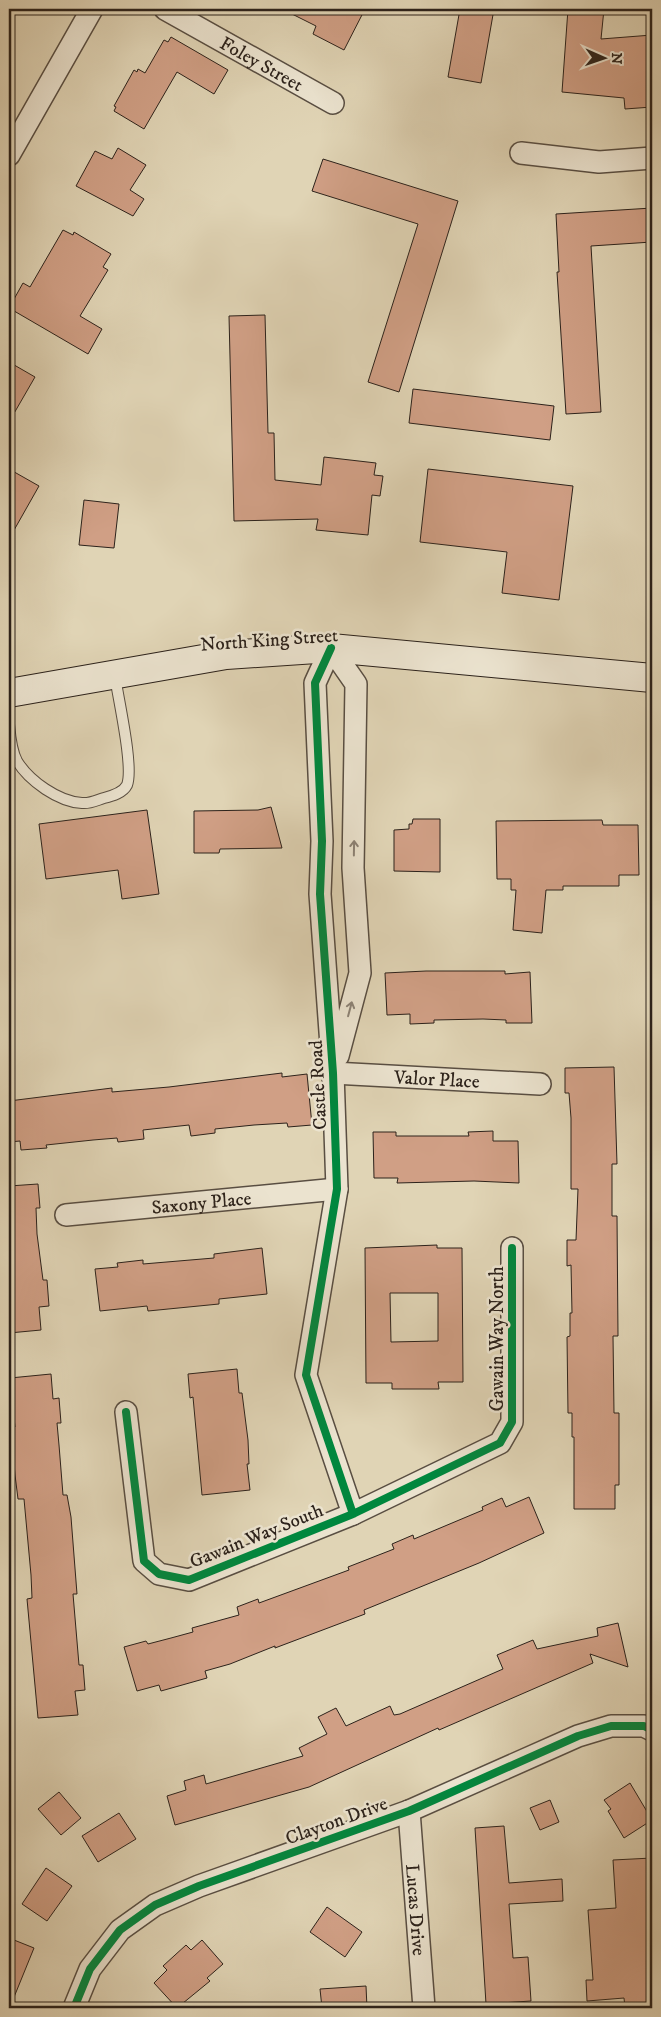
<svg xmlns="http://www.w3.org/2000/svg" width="661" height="2017" viewBox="0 0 661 2017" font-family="'IM FELL DW Pica',serif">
<rect width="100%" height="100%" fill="#e0d4b5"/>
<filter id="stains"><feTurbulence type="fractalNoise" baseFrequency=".004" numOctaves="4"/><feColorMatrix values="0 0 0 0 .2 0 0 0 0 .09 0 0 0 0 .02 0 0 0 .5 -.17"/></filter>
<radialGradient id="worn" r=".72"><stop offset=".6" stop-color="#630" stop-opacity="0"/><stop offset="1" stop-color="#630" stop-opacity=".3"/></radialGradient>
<path fill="#d09f85" stroke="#2c221b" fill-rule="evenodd" d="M 282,9 L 365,9 L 344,50 L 313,34 L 316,26 Z
M 460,9 L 494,9 L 481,83 L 448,77 Z
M 568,9 L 604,9 L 601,39 L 652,35 L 652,107 L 625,109 L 624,98 L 562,92 Z
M 171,37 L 228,70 L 214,94 L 177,72 L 144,129 L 114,111 L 116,107 L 114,106 L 134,70 L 137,72 L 138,69 L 145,73 L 164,40 L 168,42 Z
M 118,148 L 146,165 L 130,190 L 144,199 L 133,216 L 76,186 L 95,151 L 112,159 Z
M 323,159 L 458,201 L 399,392 L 368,382 L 418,224 L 312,191 Z
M 652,208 L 652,242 L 591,246 L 601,412 L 566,414 L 557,272 L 559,272 L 556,214 Z
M 63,230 L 73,235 L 74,232 L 111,254 L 103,267 L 108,270 L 80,316 L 102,329 L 88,354 L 9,308 L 23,283 L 30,287 Z
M 265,315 L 268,433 L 274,433 L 275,480 L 321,485 L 324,457 L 376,463 L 374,475 L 383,476 L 380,496 L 372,495 L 368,535 L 316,530 L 318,519 L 234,521 L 229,316 Z
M 9,362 L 35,377 L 9,422 Z
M 413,389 L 554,406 L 550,440 L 409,423 Z
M 9,469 L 39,486 L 9,539 Z
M 428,469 L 573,486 L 559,600 L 502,593 L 507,552 L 420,542 Z
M 84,500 L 119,504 L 114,548 L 79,545 Z
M 271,807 L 282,848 L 220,849 L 219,853 L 194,853 L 194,811 L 258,810 Z
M 147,810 L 159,894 L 122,899 L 118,870 L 46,879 L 39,824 Z
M 413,819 L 440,819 L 440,872 L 394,871 L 394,830 L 409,829 L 409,824 L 412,824 Z
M 602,820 L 603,825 L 638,825 L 639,875 L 619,875 L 619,886 L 563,886 L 563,890 L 546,890 L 542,933 L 513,930 L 516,890 L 511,890 L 511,879 L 497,879 L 496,821 Z
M 426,971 L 505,971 L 505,974 L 530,972 L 532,1023 L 506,1023 L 506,1020 L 483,1019 L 434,1020 L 434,1023 L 410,1024 L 410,1014 L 387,1015 L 385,973 Z
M 614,1067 L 617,1164 L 612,1164 L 612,1216 L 617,1216 L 618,1336 L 613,1336 L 614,1413 L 619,1413 L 619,1485 L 615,1485 L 615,1509 L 574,1509 L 574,1437 L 572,1437 L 572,1413 L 568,1413 L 567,1337 L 570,1336 L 570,1313 L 572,1313 L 571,1265 L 567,1266 L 567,1240 L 576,1240 L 578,1189 L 571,1189 L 571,1118 L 569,1093 L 565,1093 L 565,1068 Z
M 282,1073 L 282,1077 L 307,1074 L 312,1125 L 288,1127 L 287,1123 L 254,1125 L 215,1129 L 215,1133 L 191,1136 L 189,1125 L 143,1130 L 144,1139 L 118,1142 L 117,1138 L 93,1140 L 46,1145 L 47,1148 L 21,1150 L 20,1141 L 9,1142 L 9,1101 L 112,1088 L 112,1092 L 169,1087 Z
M 493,1131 L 493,1141 L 518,1141 L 519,1183 L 474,1181 L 397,1183 L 398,1178 L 374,1178 L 373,1132 L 396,1132 L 396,1136 L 469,1136 L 468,1132 Z
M 38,1184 L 40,1208 L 36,1208 L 37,1234 L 43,1280 L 47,1280 L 49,1306 L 39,1307 L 41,1330 L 9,1333 L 9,1186 Z
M 437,1245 L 437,1248 L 462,1248 L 463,1382 L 438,1382 L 439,1389 L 392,1389 L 392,1383 L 366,1383 L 365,1248 ZM 390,1293 L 438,1293 L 438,1341 L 391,1342 Z
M 262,1248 L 267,1294 L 219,1299 L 219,1304 L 148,1311 L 147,1306 L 100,1311 L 95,1269 L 118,1267 L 117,1263 L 143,1260 L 143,1264 L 214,1258 L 214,1254 Z
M 237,1369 L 239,1393 L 242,1393 L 248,1440 L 249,1464 L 247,1464 L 250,1490 L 202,1495 L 193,1397 L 190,1398 L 188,1374 Z
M 51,1374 L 53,1399 L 59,1398 L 61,1423 L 57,1423 L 59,1445 L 63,1495 L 67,1495 L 71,1517 L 77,1594 L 73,1594 L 79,1665 L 83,1665 L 85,1690 L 75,1691 L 78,1715 L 38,1718 L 27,1599 L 32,1598 L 31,1575 L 24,1499 L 18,1499 L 15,1475 L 11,1428 L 15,1427 L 10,1378 Z
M 529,1497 L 544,1533 L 479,1563 L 364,1610 L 365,1614 L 275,1648 L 275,1646 L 230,1664 L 205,1671 L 207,1678 L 161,1691 L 159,1685 L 137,1691 L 124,1647 L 146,1641 L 148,1644 L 171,1638 L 193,1632 L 192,1628 L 239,1615 L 237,1607 L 258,1599 L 259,1603 L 349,1570 L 348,1567 L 394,1549 L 392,1544 L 413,1535 L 414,1539 L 483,1510 L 482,1507 L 502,1498 L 506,1507 Z
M 618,1623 L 628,1667 L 590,1654 L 593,1663 L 439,1730 L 438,1728 L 309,1787 L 175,1825 L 167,1796 L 186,1790 L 184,1781 L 204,1775 L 206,1784 L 303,1756 L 299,1748 L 327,1734 L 318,1717 L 336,1708 L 346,1726 L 390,1706 L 394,1715 L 400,1714 L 503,1669 L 497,1655 L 533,1640 L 537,1649 L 598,1636 L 597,1628 Z
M 630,1783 L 652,1820 L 624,1838 L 608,1811 L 611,1809 L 604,1800 Z
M 59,1792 L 81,1818 L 61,1835 L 38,1809 Z
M 550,1800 L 559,1822 L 540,1830 L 530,1808 Z
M 119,1813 L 136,1839 L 98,1862 L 82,1836 Z
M 504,1826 L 509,1883 L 562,1879 L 563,1901 L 509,1904 L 513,1958 L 528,1957 L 531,2001 L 486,2004 L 475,1828 Z
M 652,1858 L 652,2008 L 625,2008 L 624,1998 L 587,2001 L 586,1980 L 593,1980 L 588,1910 L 616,1908 L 613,1860 Z
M 46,1868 L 72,1886 L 47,1921 L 22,1904 Z
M 327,1907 L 362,1932 L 345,1957 L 310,1932 Z
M 9,1938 L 34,1948 L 10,2007 L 9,2007 Z
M 202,1940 L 223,1964 L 207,1978 L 210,1981 L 177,2008 L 154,1983 L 167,1970 L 163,1966 L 186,1945 L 191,1950 Z
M 366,1986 L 367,2008 L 322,2008 L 320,1989 Z"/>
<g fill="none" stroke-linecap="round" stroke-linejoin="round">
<defs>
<path id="service" d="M 9,724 C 10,735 11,750 17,761 C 29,781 59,802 82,803 C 90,804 97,800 104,798 C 112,796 123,793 127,785 C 134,767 118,698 115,676"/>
<g id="minor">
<path id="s1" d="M 165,9 L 333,103"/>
<path d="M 521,153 L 599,162 L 652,158"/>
<path d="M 9,155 L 92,9"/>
<path d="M 331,648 L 315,683 L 322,841 L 320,894 L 333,1073 L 337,1189 L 306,1375 L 353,1514"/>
<path d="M 331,648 L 356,684 L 353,868 L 360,973 L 338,1056"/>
<path id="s2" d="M 333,1073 L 540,1084"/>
<path id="s3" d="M 66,1215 L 337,1189"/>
<path d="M 126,1412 L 144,1561 L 159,1574 L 189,1580 L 353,1514 L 500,1443 L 512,1422 L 512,1248"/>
<path id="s4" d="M 409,1811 L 424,2008"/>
<path d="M 74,2008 L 90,1969 L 120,1930 L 155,1905 L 199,1886 L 409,1811 L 578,1736 L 611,1726 L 644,1726 L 652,1730"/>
</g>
<path id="secondary" d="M 9,693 L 226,655 L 331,648 L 652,678"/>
</defs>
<use href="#service" stroke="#594e42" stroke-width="12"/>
<use href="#minor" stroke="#594e42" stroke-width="24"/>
<use href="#secondary" stroke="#2c221b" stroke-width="30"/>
<use href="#service" stroke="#ebe3cf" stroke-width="10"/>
<use href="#minor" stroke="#ebe3cf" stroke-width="21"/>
<use href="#secondary" stroke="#ebe3cf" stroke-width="28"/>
<defs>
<path id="cycleway" d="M 331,648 L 315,683 L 322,841 L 320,894 L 333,1073 L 337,1189 L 306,1375 L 353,1514
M 126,1412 L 144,1561 L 159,1574 L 189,1580 L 353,1514 L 500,1443 L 512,1422 L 512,1248
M 74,2008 L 90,1969 L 120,1930 L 155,1905 L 199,1886 L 409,1811 L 578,1736 L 611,1726 L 644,1726 L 652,1730"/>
</defs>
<use href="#cycleway" stroke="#ebe3cf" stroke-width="11"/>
<use href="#cycleway" stroke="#00873e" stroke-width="8"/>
</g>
<defs><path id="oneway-shaft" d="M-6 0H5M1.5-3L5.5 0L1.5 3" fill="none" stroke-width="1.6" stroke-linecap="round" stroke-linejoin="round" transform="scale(1.25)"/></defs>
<g stroke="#8c8275">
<use href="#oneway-shaft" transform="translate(354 848) rotate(-89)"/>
<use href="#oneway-shaft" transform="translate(350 1009) rotate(-75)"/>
</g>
<g text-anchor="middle" stroke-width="5" stroke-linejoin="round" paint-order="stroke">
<g font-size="19" fill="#2c221b" stroke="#ebe3cf">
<text dy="7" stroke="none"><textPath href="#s1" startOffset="111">Foley Street</textPath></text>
<text transform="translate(269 639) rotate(-4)" y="7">North King Street</text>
<text dy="7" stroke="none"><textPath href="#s2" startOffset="104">Valor Place</textPath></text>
<text transform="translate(317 1085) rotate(-93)" y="7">Castle Road</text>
<text dy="7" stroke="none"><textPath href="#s3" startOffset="136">Saxony Place</textPath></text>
<text transform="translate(496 1339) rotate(-90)" y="7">Gawain Way North</text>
<text transform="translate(256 1535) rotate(-22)" y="7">Gawain Way South</text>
<text transform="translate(336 1820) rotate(-20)" y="7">Clayton Drive</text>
<text dy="7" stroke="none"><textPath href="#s4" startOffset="99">Lucas Drive</textPath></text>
</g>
</g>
<rect width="661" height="2017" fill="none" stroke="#e0d4b5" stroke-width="30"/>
<rect x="10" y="10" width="641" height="1997" fill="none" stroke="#2c221b" stroke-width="2.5"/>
<rect x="15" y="15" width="631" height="1987" fill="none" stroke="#2c221b"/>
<g transform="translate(604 58) rotate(92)" stroke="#ebe3cf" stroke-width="4" paint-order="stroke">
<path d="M0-4L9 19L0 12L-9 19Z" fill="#2c221b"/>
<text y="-8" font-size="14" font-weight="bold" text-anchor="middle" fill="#2c221b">N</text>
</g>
<rect width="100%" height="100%" filter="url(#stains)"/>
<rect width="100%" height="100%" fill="url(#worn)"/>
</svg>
